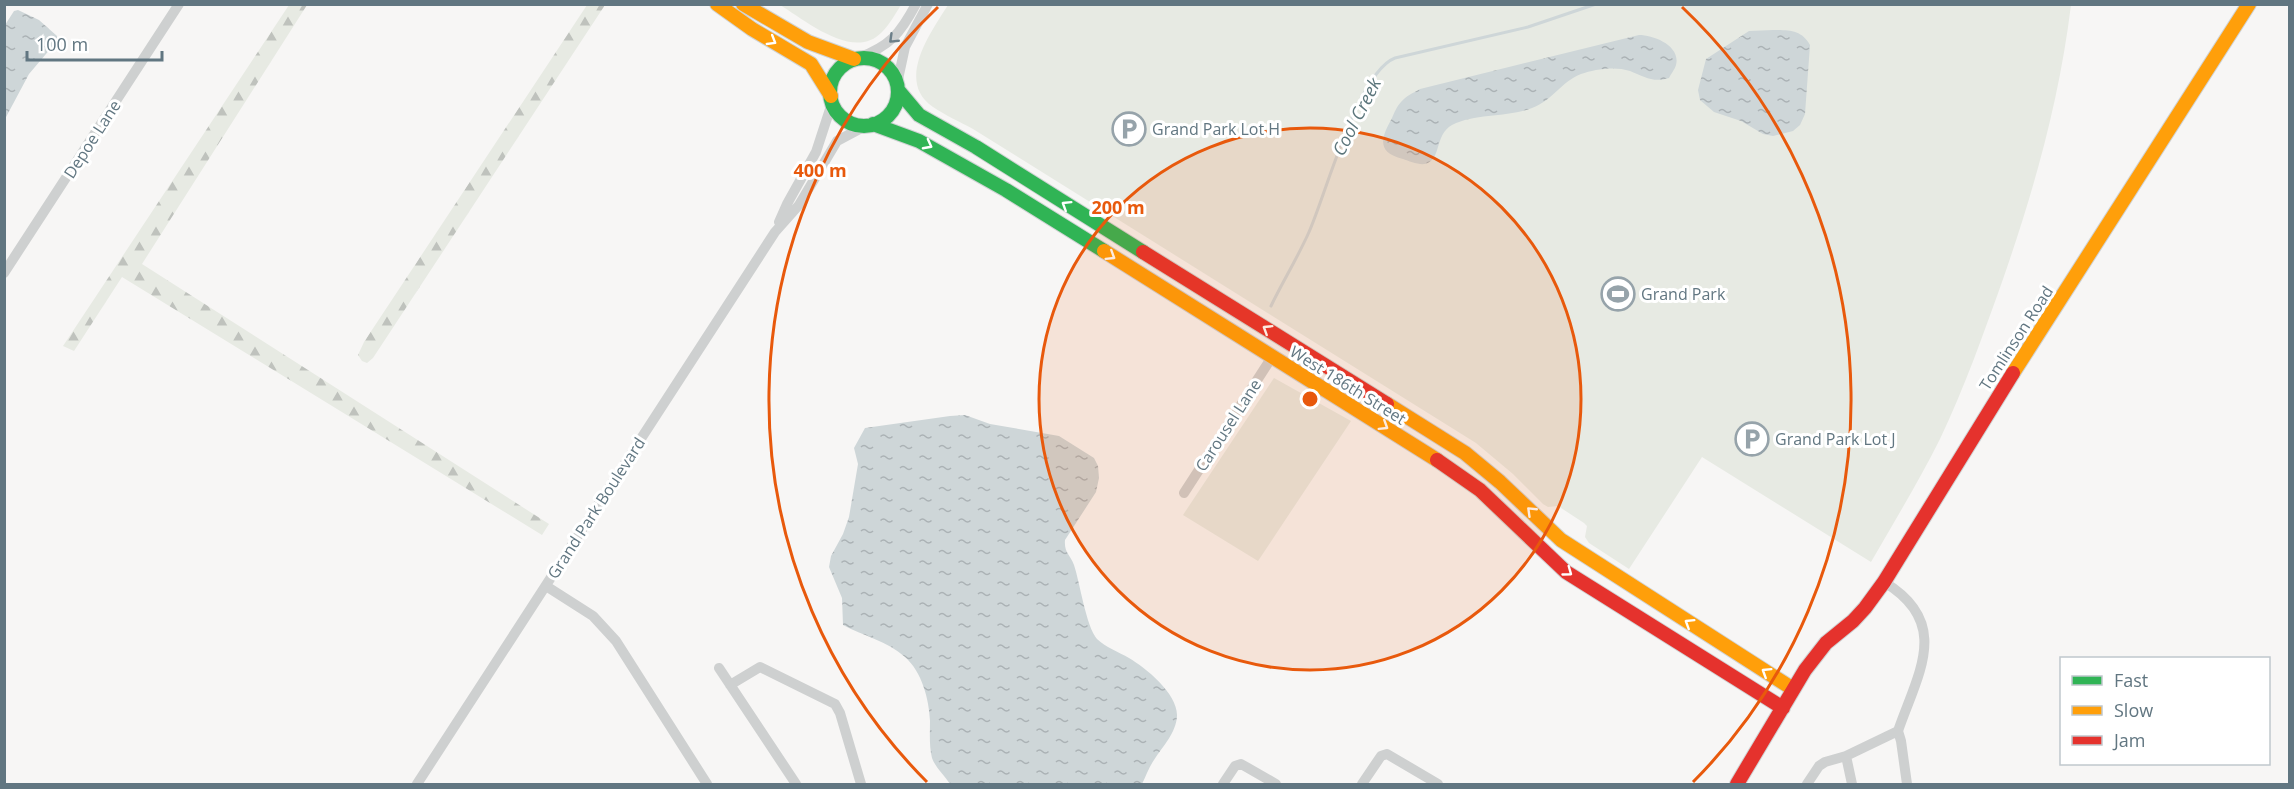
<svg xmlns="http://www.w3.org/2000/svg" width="2294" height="789" viewBox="0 0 2294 789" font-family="'Open Sans',sans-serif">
<defs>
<pattern id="forest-firs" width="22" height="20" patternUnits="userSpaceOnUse" patternTransform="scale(1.5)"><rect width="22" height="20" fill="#e7eae3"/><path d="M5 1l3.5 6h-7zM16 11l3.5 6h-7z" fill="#bfc2bd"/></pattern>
<pattern id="water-ripples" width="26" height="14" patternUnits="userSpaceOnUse" patternTransform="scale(1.5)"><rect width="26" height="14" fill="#ced6d8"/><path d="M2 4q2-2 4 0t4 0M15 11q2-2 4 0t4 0" fill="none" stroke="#abb2b5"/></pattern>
</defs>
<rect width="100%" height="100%" fill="#f7f6f5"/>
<path fill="#e7eae3" d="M 780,5 L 901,4 L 901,5 C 895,14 890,24 882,32 C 854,62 805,20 780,5 Z
M 948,5 L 2071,5 C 2059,102 2034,190 2002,282 C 1983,335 1964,389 1940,439 C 1919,481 1894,522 1871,562 L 1702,457 L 1629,569 L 1589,543 L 1585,537 L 1587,526 L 1584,523 L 1558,506 L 1548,507 L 1543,504 L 1513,474 L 1476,443 L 973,129 C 960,122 945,115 933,107 C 895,81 931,32 948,5 Z
M 1274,378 L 1351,421 L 1258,561 L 1183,515 Z"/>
<path fill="url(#forest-firs)" d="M 289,5 L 307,5 L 142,264 L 549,524 L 542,535 L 122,277 L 74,351 L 63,346 Z
M 587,5 L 605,5 L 373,358 L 367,363 L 362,361 L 358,355 L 364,342 Z"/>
<path fill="url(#water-ripples)" d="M 18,10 L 39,20 L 57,36 L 57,41 L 29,74 L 5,119 L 5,25 L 14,11 Z
M 1773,30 C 1789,30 1802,30 1810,45 L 1805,114 L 1800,125 L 1793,131 L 1773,136 L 1763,134 L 1741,121 L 1714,112 L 1700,100 L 1698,90 L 1706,59 L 1749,31 Z
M 1639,35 C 1654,35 1681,46 1676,65 C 1675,69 1671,74 1669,78 C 1653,83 1645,77 1630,71 C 1615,66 1595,69 1581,74 C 1562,81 1552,101 1532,108 C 1507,118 1476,113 1452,125 C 1434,135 1442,160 1425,164 C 1418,165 1409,161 1403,159 C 1376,152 1381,138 1392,118 C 1394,113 1397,106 1401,102 C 1406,96 1413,93 1420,89 Z
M 965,415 L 990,424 L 1059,436 L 1094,458 L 1098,466 L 1099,478 L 1096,492 L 1065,540 C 1064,553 1070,554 1074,565 C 1080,583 1086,626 1097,639 C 1105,647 1119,652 1129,658 C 1146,668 1178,694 1177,716 C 1176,733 1163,746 1154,760 C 1149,767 1146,776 1142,784 L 950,784 C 945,776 935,767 932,758 C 929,746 930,733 930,721 C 929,699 922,672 905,657 C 887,641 864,636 843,625 L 842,598 L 829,567 L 831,556 L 843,534 L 849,517 L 858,464 L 854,448 L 865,428 L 950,416 Z"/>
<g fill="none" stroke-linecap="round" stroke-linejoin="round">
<path stroke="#ced6d8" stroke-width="3" d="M 1271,306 C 1283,281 1298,257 1309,232 C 1326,194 1358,72 1395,58 L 1528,27 L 1596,4"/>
<defs>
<path id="fast" d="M830 92a34 34 0 1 1 68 0a34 34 0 1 1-68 0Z
M 898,90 L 919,115 L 976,147 L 1143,252
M 873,124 L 919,141 L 1006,190 L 1104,251"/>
<path id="slow" d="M 717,4 L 752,29 L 811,64 L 831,96
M 743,4 L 808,42 L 854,59
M 1104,251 L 1437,460
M 2013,373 L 2249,4
M 1387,404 L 1465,453 L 1500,482 L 1561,540 L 1793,689"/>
<path id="jam" d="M 1143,252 L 1387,404
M 1437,460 L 1480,490 L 1566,572 L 1783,708
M 1737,784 L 1805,670 L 1826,643 L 1853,621 L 1865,608 L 1884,582 L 2013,373"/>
</defs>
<use href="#fast" stroke="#d0d3d4" stroke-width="16"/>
<use href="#slow" stroke="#d0d3d4" stroke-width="16"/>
<use href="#jam" stroke="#d0d3d4" stroke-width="16"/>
<path stroke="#ced0d0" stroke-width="10" d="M 858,58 C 890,46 900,34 916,4
M 897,84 L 905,47 L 928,4
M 779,222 L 787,204 L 816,152 L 832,103
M 4,273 L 179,4
M 1184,493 L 1272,357
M 1884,582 C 1952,623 1918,673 1898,731 L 1901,741 L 1907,784
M 546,586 L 593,616 L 616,641 L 707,784
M 719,668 L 796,784
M 730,685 L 760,667 L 835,704 L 840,713 L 861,784
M 1846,756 L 1852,784
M 417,784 L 775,232 L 799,205 L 837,141 L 867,125
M 1223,784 L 1235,766 L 1241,764 L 1276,784
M 1362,784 L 1381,756 L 1387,754 L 1438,784
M 1807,784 L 1819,766 L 1825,762 L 1846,756 L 1898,731"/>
<use href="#fast" stroke="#30b455" stroke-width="14"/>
<use href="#slow" stroke="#ff9f0a" stroke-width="14"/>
<use href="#jam" stroke="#e5322d" stroke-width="14"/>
</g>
<defs><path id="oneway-chevron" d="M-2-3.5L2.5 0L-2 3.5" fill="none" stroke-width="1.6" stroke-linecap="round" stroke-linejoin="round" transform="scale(1.5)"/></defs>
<use stroke="#6c7f89" href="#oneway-chevron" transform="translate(893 39) rotate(136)"/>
<g stroke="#fff">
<use href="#oneway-chevron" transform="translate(772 41) rotate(31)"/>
<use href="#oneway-chevron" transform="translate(928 145) rotate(28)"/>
<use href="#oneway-chevron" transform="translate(1066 205) rotate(-148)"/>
<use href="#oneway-chevron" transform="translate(1111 256) rotate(32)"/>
<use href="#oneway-chevron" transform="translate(1267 329) rotate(-148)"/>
<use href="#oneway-chevron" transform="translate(1384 426) rotate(32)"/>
<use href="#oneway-chevron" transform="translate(1531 511) rotate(-136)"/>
<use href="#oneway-chevron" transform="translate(1568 572) rotate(36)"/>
<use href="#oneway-chevron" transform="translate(1689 623) rotate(-148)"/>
<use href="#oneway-chevron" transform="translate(1766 672) rotate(-148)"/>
</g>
<circle cx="1310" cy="399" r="271" fill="#e8590c" fill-opacity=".12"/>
<g fill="none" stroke="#e8590c" stroke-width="3">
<circle cx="1310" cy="399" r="271"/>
<path d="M927 782A541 541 0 0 1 938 7M1682 7A541 541 0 0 1 1693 782"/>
</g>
<defs>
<symbol id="parking-ring" viewBox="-11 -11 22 22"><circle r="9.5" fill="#fff" stroke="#96a3aa" stroke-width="1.5"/><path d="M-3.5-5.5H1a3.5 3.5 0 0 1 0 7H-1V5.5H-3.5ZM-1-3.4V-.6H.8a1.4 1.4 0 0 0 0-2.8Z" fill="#96a3aa"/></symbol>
<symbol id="stadium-ring" viewBox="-11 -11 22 22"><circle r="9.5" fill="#fff" stroke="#96a3aa" stroke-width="1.5"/><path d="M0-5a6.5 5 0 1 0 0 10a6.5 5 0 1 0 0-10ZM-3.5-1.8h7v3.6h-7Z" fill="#96a3aa"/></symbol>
</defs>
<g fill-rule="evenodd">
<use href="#parking-ring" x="1110" y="110" width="38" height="38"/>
<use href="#stadium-ring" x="1599" y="275" width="38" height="38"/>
<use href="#parking-ring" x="1733" y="420" width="38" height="38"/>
</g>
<g text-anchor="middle" stroke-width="6" stroke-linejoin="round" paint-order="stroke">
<g font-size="16" fill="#617681" stroke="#fff" text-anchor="start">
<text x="1152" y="135">Grand Park Lot H</text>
<text x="1641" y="300">Grand Park</text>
<text x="1775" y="445">Grand Park Lot J</text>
</g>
<g font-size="16" fill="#617681" stroke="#fff">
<text transform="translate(92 139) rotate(-57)" y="6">Depoe Lane</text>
<text transform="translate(2016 338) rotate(-57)" y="6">Tomlinson Road</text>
<text transform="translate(1348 385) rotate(32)" y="6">West 186th Street</text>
<text transform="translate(1228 425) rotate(-57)" y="6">Carousel Lane</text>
<text transform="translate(596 508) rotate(-57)" y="6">Grand Park Boulevard</text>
</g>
<g font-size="18" font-style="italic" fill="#5c767c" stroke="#fff">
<text transform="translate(1357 117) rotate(-63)" y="6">Cool Creek</text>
</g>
</g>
<circle cx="1310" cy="399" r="9" fill="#e8590c" stroke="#fff" stroke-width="3"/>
<g font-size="18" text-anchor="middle" font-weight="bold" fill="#e8590c" stroke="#fff" stroke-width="6" stroke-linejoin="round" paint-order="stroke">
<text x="820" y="177">400 m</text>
<text x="1118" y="214">200 m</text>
</g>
<rect width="2294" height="789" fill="none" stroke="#617681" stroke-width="12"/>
<rect x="2060" y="657" width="210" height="108" fill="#ffffff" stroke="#c0c8cd" stroke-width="1.5"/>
<rect x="2072" y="676" width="30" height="9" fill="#30b455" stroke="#c0c8cd" stroke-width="1.5"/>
<text x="2114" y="687" font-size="18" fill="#617681">Fast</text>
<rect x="2072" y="706" width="30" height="9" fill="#ff9f0a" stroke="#c0c8cd" stroke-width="1.5"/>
<text x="2114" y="717" font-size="18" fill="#617681">Slow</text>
<rect x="2072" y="736" width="30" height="9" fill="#e5322d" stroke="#c0c8cd" stroke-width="1.5"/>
<text x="2114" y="747" font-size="18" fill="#617681">Jam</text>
<path d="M27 51v9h135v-9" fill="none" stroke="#617681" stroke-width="3"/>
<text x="36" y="51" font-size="18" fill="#617681" stroke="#ffffff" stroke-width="4.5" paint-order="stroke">100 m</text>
</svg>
